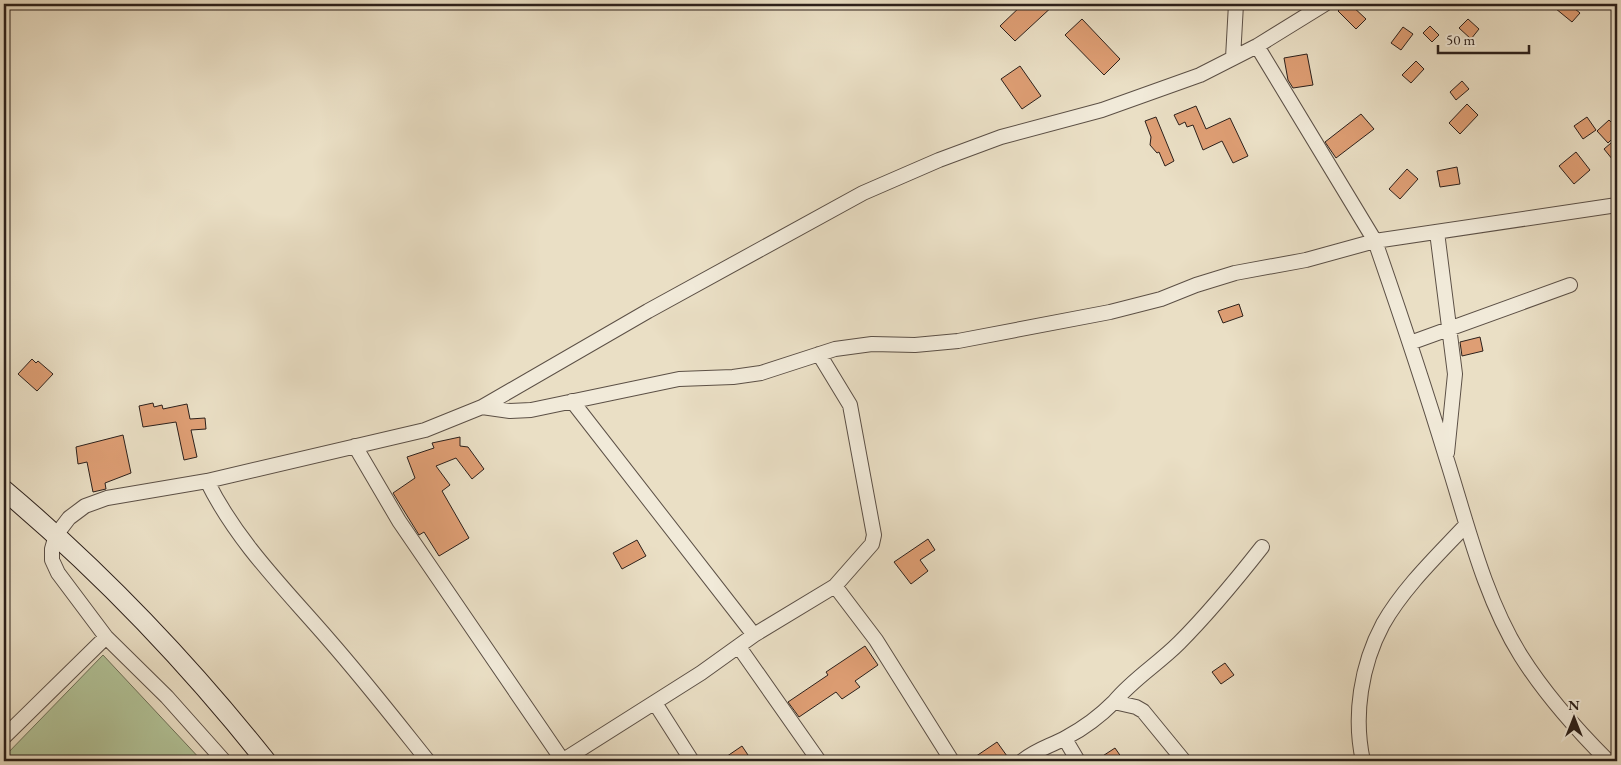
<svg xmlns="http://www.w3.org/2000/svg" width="1621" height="765" viewBox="0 0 1621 765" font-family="'EB Garamond',serif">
<rect width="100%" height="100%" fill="#eadfc5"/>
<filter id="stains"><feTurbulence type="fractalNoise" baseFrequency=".004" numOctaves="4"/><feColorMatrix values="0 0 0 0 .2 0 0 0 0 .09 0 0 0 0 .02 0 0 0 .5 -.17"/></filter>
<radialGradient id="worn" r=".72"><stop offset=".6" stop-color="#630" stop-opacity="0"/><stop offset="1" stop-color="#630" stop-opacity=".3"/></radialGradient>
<path fill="#b2c398" stroke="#6f725a" d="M 103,655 L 202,761 L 4,761 L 4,757 Z"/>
<path fill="#de9e74" stroke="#2c201b" d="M 1023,4 L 1055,4 L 1015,41 L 1000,26 Z
M 1345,4 L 1350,4 L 1366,19 L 1356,29 L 1338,11 Z
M 1550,4 L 1569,4 L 1580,13 L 1572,22 Z
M 1082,19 L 1120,59 L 1104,75 L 1065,35 Z
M 1468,19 L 1479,29 L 1471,39 L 1459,28 Z
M 1430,26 L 1439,35 L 1432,42 L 1423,33 Z
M 1403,27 L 1413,34 L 1401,50 L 1391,43 Z
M 1307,54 L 1313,85 L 1293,88 L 1288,80 L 1284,58 Z
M 1416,61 L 1424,69 L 1411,83 L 1402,75 Z
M 1020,66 L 1041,96 L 1022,109 L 1001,79 Z
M 1462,81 L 1469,89 L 1456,100 L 1450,92 Z
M 1467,104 L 1478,115 L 1460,134 L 1449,123 Z
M 1196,106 L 1206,129 L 1230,118 L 1248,156 L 1233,163 L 1222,141 L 1203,150 L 1193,125 L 1187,127 L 1185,122 L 1179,125 L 1174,115 Z
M 1361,114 L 1374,129 L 1336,158 L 1325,142 Z
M 1156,117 L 1174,161 L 1165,166 L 1159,152 L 1157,153 L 1150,145 L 1151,137 L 1145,121 Z
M 1587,117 L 1596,130 L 1583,139 L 1574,126 Z
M 1609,120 L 1617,128 L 1617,134 L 1608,143 L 1597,131 Z
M 1611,143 L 1617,150 L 1617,165 L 1604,149 Z
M 1576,152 L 1590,170 L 1574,184 L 1559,166 Z
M 1457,167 L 1460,184 L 1440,187 L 1437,171 Z
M 1407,169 L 1418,179 L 1400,199 L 1389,189 Z
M 1239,304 L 1243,316 L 1223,323 L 1218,311 Z
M 1480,337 L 1483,351 L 1462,356 L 1460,342 Z
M 32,359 L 36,363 L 38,361 L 53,374 L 37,391 L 18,374 Z
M 153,403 L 154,407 L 162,405 L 163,409 L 187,404 L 190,419 L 205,418 L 206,429 L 191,430 L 197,457 L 184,460 L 176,422 L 143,427 L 139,406 Z
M 123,435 L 131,473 L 105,483 L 106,489 L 93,492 L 87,462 L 78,464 L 76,447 Z
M 460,437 L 460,446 L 468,447 L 484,469 L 472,479 L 456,458 L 436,466 L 450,485 L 442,491 L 469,538 L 439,556 L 424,532 L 419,535 L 393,493 L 415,478 L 407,457 L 434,448 L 432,443 Z
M 928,539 L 935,550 L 920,560 L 928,571 L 911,584 L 894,562 Z
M 637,540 L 646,556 L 622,569 L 613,553 Z
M 865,646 L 878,665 L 855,681 L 860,687 L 842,699 L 836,692 L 799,717 L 788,702 L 828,675 L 826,672 Z
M 1225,663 L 1234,675 L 1221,684 L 1212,672 Z
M 997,742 L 1007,756 L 1000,761 L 969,761 Z
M 742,746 L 752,761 L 720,761 Z
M 1115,748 L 1124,761 L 1095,761 Z"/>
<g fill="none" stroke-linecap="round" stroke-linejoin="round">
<defs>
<path id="minor" d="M 1257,46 L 1375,241 L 1617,205
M 1233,58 L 1236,4
M 1437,232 L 1455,374 L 1447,453
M 1410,343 L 1570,285
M 572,401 L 754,635
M 482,407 L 510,411 L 531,410 L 679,379 L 733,377 L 761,373 L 835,349 L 872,344 L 915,345 L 958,341 L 1110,312 L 1161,299 L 1196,285 L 1235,273 L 1306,260 L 1375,241 C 1400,313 1424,385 1446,457 C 1467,523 1484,597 1521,656 C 1545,694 1576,729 1608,761
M 355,446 L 399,521 L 563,761
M 207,481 C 237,542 285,589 329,640 C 364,680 396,721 428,761
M 835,586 L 876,640 L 952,761
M 739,647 L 819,761
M 1114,702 C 1133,679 1158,664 1179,643 C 1209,613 1236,580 1262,547
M 655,703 L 692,761
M 4,737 L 106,637
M 1065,739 L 1078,761
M 224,761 L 167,697 L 106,637 L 58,573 L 52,560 L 52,549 L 56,535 L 69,518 L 85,506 L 107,498 L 207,481 L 425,430 L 482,407 L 648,311 L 863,193 L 939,160 L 1001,137 L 1102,110 L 1200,75 L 1257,46 L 1325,4
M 562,761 L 701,673 L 754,635 L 835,586 L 872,544 L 874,535 L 850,405 L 819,354
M 1022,761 C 1039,748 1049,747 1067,737 C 1084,728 1100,716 1114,702 L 1136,707 L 1143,711 L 1184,761
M 1363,761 C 1353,716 1361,665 1383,624 C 1404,587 1438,555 1466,525"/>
<path id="secondary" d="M 4,490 C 100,571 188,663 266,761"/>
</defs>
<use href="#minor" stroke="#5c5046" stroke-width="16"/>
<use href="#secondary" stroke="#2c201b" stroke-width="21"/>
<use href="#minor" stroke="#f1ead9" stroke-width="14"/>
<use href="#secondary" stroke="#f1ead9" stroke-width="19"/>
</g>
<rect width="1621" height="765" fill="none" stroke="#eadfc5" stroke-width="20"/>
<rect x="5" y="5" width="1611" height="755" fill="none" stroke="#2c201b" stroke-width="2.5"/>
<rect x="10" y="10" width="1601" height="745" fill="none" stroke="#2c201b"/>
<g transform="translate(1574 718)" stroke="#f1ead9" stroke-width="4" paint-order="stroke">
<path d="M0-4L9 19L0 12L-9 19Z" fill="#2c201b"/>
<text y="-8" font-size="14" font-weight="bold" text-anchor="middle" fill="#2c201b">N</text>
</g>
<path d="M1438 45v8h91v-8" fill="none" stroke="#2c201b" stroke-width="2.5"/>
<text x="1446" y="45" font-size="15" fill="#2c201b" stroke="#f1ead9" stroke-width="4" paint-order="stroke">50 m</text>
<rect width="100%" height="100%" filter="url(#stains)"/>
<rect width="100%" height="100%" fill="url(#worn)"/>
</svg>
